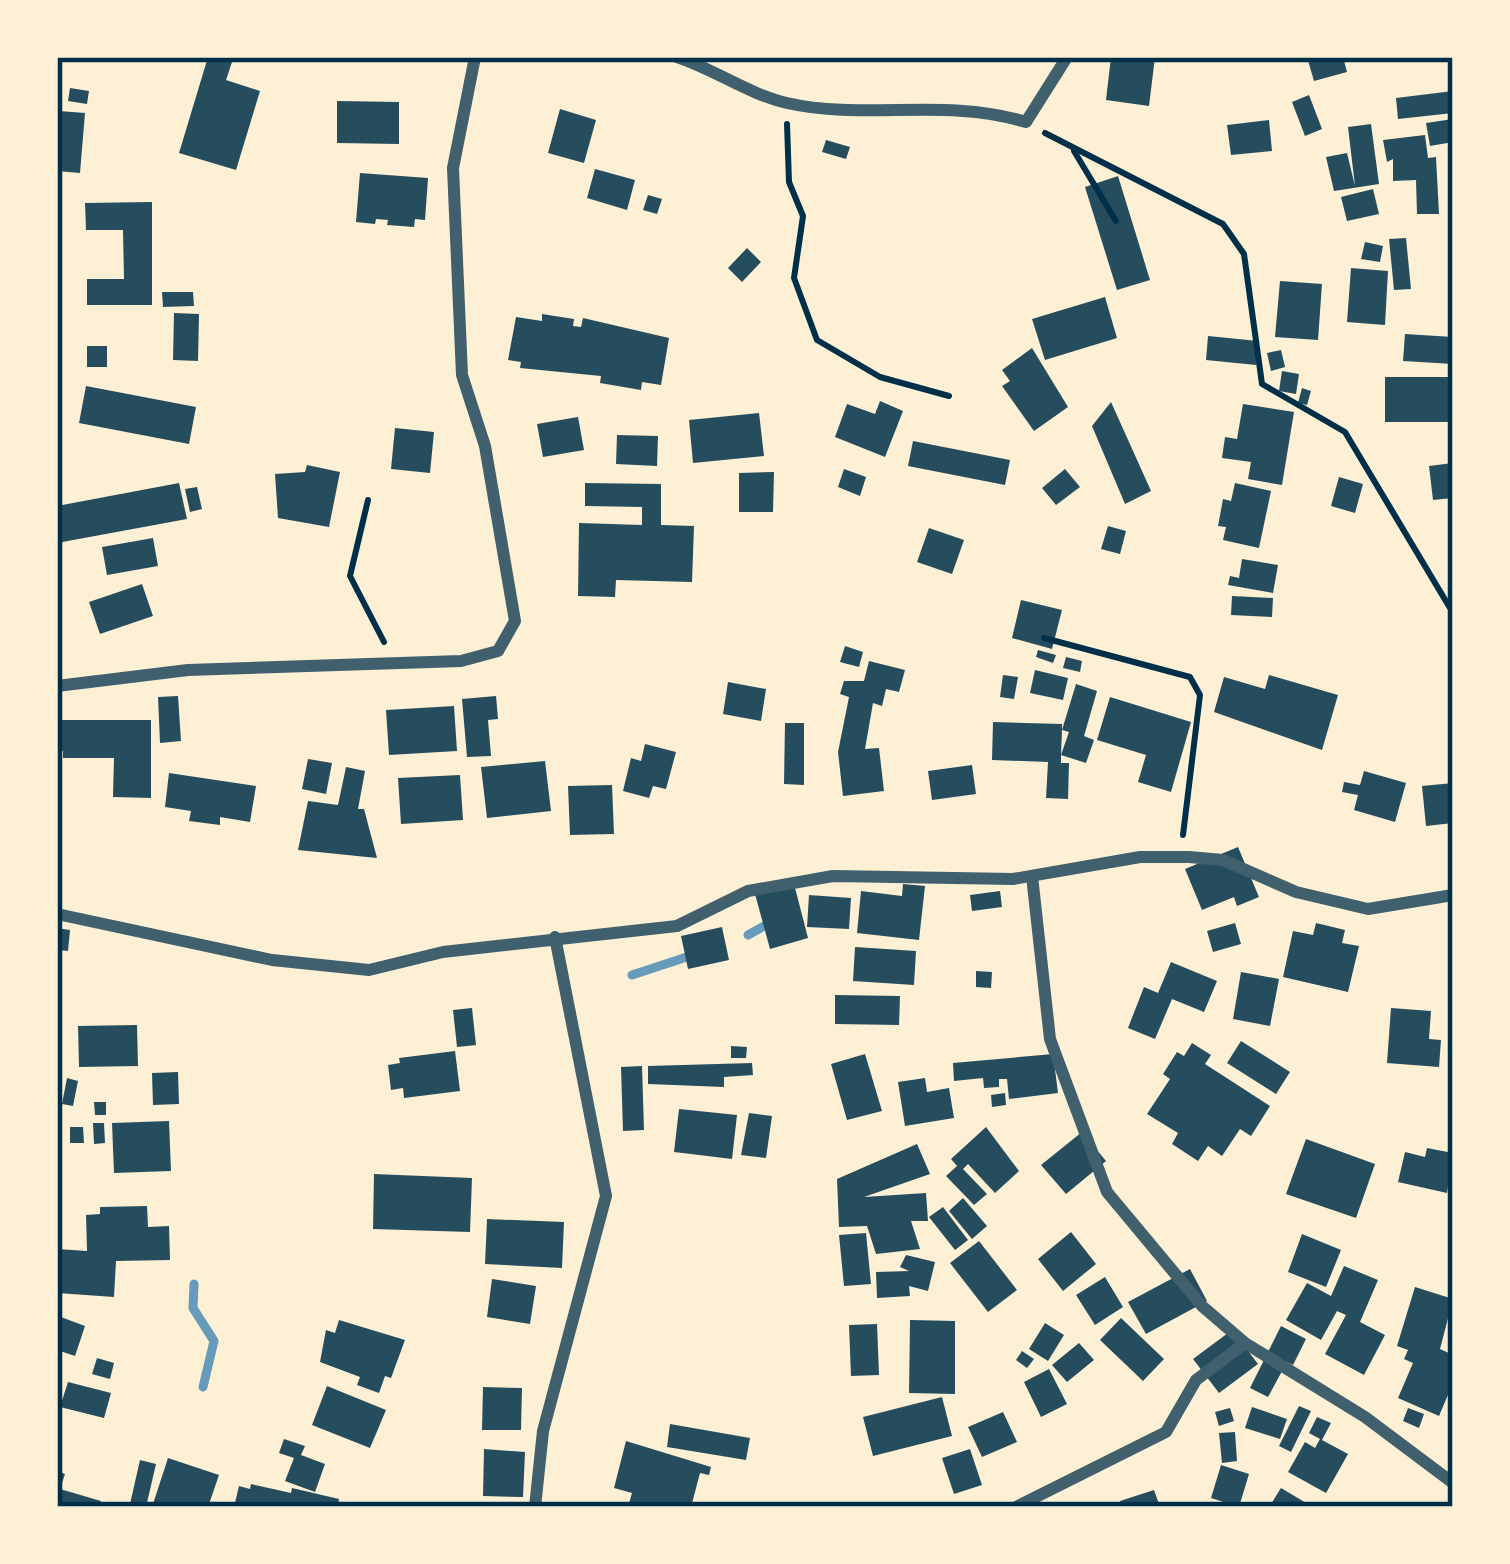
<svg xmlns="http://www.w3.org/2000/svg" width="1510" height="1564" viewBox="0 0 1510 1564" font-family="Poppins,sans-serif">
<rect width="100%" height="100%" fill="#fdf0d5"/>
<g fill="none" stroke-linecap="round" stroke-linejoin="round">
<path stroke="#669bbc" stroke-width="9" d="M 748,935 L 773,921
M 632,975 L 696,954
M 194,1284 L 193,1308 L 214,1341 L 203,1387"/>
</g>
<path fill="#264d5e" d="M 208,57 L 233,59 L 226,80 L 260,91 L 236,170 L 179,153 Z
M 1111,57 L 1155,57 L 1149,106 L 1106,100 Z
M 1307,57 L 1343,57 L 1347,72 L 1314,81 Z
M 70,88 L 89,91 L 87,104 L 68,101 Z
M 1453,91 L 1453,113 L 1398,119 L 1396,98 Z
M 1309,95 L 1322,129 L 1305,136 L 1292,102 Z
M 337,101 L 399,102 L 399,144 L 337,143 Z
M 560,109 L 596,120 L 584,163 L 548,153 Z
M 59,111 L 85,113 L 80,173 L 57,171 Z
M 1453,119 L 1453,142 L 1430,146 L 1426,123 Z
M 1269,120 L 1272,151 L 1231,155 L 1227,125 Z
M 1371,124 L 1379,184 L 1334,191 L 1326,157 L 1347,153 L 1355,186 L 1348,127 Z
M 1425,135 L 1428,158 L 1436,157 L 1439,214 L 1417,214 L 1416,180 L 1393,181 L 1393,159 L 1387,162 L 1383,140 Z
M 826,140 L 850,147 L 846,159 L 822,152 Z
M 595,169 L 635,180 L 627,210 L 587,198 Z
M 360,173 L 428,178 L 425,220 L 415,219 L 414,227 L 387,225 L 388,220 L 376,219 L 375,224 L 356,222 Z
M 1118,176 L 1150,280 L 1117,290 L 1085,187 Z
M 1373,189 L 1379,214 L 1347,221 L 1341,197 Z
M 648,195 L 662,199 L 657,214 L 643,210 Z
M 152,202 L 152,305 L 87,305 L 87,279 L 124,279 L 123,230 L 86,230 L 85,203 Z
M 1406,238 L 1411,289 L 1394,290 L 1389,239 Z
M 1365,242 L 1383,246 L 1380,262 L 1361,259 Z
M 747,248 L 761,262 L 742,282 L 728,268 Z
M 1351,268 L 1388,271 L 1385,325 L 1347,322 Z
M 1280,281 L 1322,284 L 1318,340 L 1275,337 Z
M 162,292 L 193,292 L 194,306 L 163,307 Z
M 1105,297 L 1117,338 L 1045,360 L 1032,319 Z
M 174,313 L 199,314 L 198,361 L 173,360 Z
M 542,314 L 574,319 L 573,326 L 581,327 L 583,318 L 669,338 L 661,385 L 642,382 L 641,390 L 600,383 L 601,376 L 520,368 L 521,362 L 508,360 L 516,317 L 542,321 Z
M 1405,334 L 1453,337 L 1453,364 L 1403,361 Z
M 1208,336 L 1258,341 L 1256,365 L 1206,360 Z
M 87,346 L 107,346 L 107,367 L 87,367 Z
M 1032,348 L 1068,407 L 1034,431 L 1002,386 L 1010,381 L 1002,370 Z
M 1281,350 L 1285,367 L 1271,371 L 1267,353 Z
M 1282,371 L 1299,374 L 1296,394 L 1279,391 Z
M 1385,377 L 1453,377 L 1453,422 L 1385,422 Z
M 86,386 L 196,407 L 189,444 L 79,423 Z
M 1302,388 L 1311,391 L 1307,405 L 1298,403 Z
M 880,401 L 903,411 L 885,457 L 835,437 L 847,404 L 875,414 Z
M 1111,402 L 1151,491 L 1125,504 L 1092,426 Z
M 1243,404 L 1294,412 L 1282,485 L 1248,479 L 1251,462 L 1222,458 L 1225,437 L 1237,439 Z
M 759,413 L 764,456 L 693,463 L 689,420 Z
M 578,417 L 584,450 L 543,457 L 537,424 Z
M 395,428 L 434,432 L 430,473 L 391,469 Z
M 617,435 L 658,436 L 657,466 L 616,464 Z
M 913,441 L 1010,460 L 1005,485 L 908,466 Z
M 1453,463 L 1453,498 L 1433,500 L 1429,466 Z
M 307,465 L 340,472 L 329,527 L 278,518 L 275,474 L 305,472 Z
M 844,469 L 866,477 L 860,496 L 838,487 Z
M 1065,469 L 1080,487 L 1056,505 L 1042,488 Z
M 774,472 L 773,512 L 739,512 L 739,473 Z
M 1339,477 L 1363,484 L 1355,513 L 1331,506 Z
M 179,483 L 187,519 L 57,543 L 57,506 Z
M 585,483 L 661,484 L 661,525 L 694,526 L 692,582 L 616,580 L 615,597 L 578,596 L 579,523 L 642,525 L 642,507 L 585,506 Z
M 1235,483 L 1271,491 L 1259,548 L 1223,540 L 1226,527 L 1218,526 L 1223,499 L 1231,501 Z
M 197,487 L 202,509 L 190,512 L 185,489 Z
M 1108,526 L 1126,531 L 1120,554 L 1101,549 Z
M 929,528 L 964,540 L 952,574 L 917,562 Z
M 153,538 L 158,566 L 107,575 L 102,547 Z
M 1242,559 L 1278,565 L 1273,593 L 1228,585 L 1230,576 L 1239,578 Z
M 142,584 L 153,616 L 100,634 L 89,602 Z
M 1232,596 L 1273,598 L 1272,617 L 1231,615 Z
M 1021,600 L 1062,610 L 1052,649 L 1012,638 Z
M 845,646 L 863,652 L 859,667 L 840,662 Z
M 1038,650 L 1056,655 L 1053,663 L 1036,657 Z
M 1066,657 L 1082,661 L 1080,672 L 1063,668 Z
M 869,661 L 905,670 L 899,692 L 886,689 L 882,706 L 873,703 L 865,749 L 879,748 L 884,791 L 843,796 L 838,752 L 849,697 L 840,694 L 844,681 L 864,681 Z
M 1035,670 L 1068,678 L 1063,700 L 1030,693 Z
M 1003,675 L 1018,677 L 1014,699 L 1000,697 Z
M 1269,675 L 1338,695 L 1322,750 L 1214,712 L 1224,677 L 1265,689 Z
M 728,682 L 766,689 L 761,721 L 723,714 Z
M 1076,684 L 1097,691 L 1084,736 L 1094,740 L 1086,763 L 1061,755 L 1069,732 L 1062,730 L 1061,755 L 1061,763 L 1069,763 L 1068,799 L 1046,798 L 1048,762 L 992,760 L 993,722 L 1062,724 L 1062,730 Z
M 178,696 L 181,741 L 160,743 L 158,697 Z
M 496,696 L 498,719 L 488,720 L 491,756 L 467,757 L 462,699 Z
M 1110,697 L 1191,722 L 1171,792 L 1138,782 L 1146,755 L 1097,740 Z
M 454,706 L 457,751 L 389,755 L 386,710 Z
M 57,720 L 151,720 L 151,798 L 113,797 L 114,758 L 63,758 L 63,751 L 57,751 Z
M 785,723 L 804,723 L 804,785 L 784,784 Z
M 645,744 L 676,752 L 666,789 L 653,786 L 649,798 L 623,791 L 631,758 L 641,761 Z
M 308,759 L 332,763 L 326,794 L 302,789 Z
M 545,761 L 551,811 L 487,818 L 481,767 Z
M 972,765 L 976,794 L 932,800 L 928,771 Z
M 346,767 L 365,771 L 358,809 L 364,809 L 377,858 L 298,850 L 308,801 L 338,805 Z
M 1364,771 L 1406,783 L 1395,822 L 1354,810 L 1358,795 L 1342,792 L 1344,782 L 1360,785 Z
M 169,773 L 256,786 L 250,822 L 220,817 L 220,825 L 189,821 L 191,811 L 165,807 Z
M 460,775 L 463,820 L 401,824 L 398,778 Z
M 1453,783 L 1453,823 L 1426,826 L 1422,786 Z
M 612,785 L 614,834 L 570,835 L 568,786 Z
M 1238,847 L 1259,897 L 1237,906 L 1234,897 L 1202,910 L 1185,869 Z
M 794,884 L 808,938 L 770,949 L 755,894 Z
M 903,884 L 925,886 L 919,940 L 857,933 L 861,891 L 902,896 Z
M 1000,891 L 1002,907 L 972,911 L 970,895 Z
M 809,895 L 851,898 L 849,929 L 807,927 Z
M 1235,923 L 1241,944 L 1213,952 L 1207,931 Z
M 1316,923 L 1345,930 L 1342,943 L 1359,946 L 1348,992 L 1283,977 L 1293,931 L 1313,935 Z
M 722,927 L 729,960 L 688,969 L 681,936 Z
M 57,928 L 70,930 L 68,951 L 57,950 Z
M 855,947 L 916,951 L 914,985 L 853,981 Z
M 1171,962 L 1217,981 L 1204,1012 L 1172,999 L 1155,1039 L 1128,1028 L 1144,987 L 1158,993 Z
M 976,971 L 992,972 L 991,988 L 976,987 Z
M 1241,972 L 1279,979 L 1270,1026 L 1233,1019 Z
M 835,995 L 900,996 L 899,1025 L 835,1024 Z
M 472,1008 L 476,1045 L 457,1047 L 453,1010 Z
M 1391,1008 L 1431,1011 L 1429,1039 L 1441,1040 L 1439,1067 L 1387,1063 Z
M 137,1025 L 138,1066 L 79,1067 L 78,1026 Z
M 1241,1041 L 1290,1072 L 1276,1094 L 1227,1063 Z
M 1192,1043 L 1211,1055 L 1205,1064 L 1270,1106 L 1251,1136 L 1240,1129 L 1222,1156 L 1208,1146 L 1198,1161 L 1172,1144 L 1178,1133 L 1147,1114 L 1170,1079 L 1163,1074 L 1177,1052 L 1184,1056 Z
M 731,1046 L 747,1047 L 746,1058 L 731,1058 Z
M 455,1051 L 460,1091 L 404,1098 L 403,1088 L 391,1090 L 388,1065 L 400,1063 L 399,1058 Z
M 865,1054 L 882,1111 L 847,1120 L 831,1064 Z
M 1053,1054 L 1058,1093 L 1009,1099 L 1007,1079 L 999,1079 L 999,1087 L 984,1088 L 983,1078 L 954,1081 L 953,1063 Z
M 752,1063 L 753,1075 L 724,1077 L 724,1087 L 648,1084 L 648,1066 Z
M 642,1066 L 644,1130 L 623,1131 L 621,1067 Z
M 178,1072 L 179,1104 L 153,1105 L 152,1073 Z
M 67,1078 L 78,1081 L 73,1106 L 62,1104 L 57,1114 L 57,1086 L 62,1104 Z
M 925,1078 L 927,1092 L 949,1088 L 954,1118 L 905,1126 L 898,1082 Z
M 1005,1093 L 1006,1105 L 992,1107 L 991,1095 Z
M 94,1102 L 106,1102 L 106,1115 L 95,1115 Z
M 679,1109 L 737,1115 L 732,1159 L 674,1152 Z
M 749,1113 L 772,1116 L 766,1158 L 741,1155 Z
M 169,1121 L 171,1171 L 114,1173 L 112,1123 Z
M 93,1123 L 104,1123 L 105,1143 L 94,1144 Z
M 70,1127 L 83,1127 L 84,1143 L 70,1143 Z
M 986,1127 L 1019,1171 L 995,1193 L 968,1164 L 963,1169 L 987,1194 L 974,1205 L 946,1176 L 957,1166 L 951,1159 Z
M 1082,1132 L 1106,1161 L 1066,1194 L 1041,1165 Z
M 1306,1139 L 1375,1164 L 1356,1218 L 1286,1194 Z
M 917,1144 L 930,1174 L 864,1197 L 926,1193 L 928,1221 L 911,1221 L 920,1249 L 876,1254 L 867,1226 L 839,1227 L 837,1179 Z
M 1427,1148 L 1453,1153 L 1447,1193 L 1398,1182 L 1405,1152 L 1425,1157 Z
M 374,1174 L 472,1178 L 470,1232 L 373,1229 Z
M 963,1198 L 987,1226 L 972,1239 L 949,1211 Z
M 147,1206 L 148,1227 L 169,1226 L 170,1260 L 116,1261 L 114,1297 L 57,1293 L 57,1249 L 87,1251 L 86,1215 L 100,1214 L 100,1207 Z
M 943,1207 L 968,1240 L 955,1250 L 929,1217 Z
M 487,1219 L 564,1222 L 562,1268 L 485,1264 Z
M 1071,1232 L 1096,1264 L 1063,1291 L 1038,1259 Z
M 866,1233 L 871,1284 L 844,1286 L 839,1235 Z
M 1302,1234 L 1341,1250 L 1326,1287 L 1288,1272 Z
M 979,1241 L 1017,1290 L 988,1312 L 950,1263 Z
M 906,1255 L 935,1262 L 928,1291 L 909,1286 L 910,1296 L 877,1298 L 876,1272 L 909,1271 L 900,1267 Z
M 1344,1266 L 1378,1280 L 1360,1322 L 1385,1335 L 1364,1375 L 1325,1354 L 1346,1315 L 1337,1311 L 1321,1340 L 1286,1320 L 1307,1283 L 1331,1296 Z
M 1190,1269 L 1207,1301 L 1146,1334 L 1128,1302 Z
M 1105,1277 L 1123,1307 L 1095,1325 L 1076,1295 Z
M 492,1279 L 536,1286 L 530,1324 L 487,1317 Z
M 1415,1287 L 1453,1299 L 1440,1349 L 1453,1355 L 1453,1383 L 1439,1416 L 1398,1398 L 1413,1363 L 1404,1359 L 1408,1350 L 1397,1346 Z
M 61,1317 L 85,1326 L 75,1356 L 57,1350 Z
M 1121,1318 L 1164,1359 L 1143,1381 L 1100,1340 Z
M 339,1320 L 405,1340 L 391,1378 L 385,1376 L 379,1393 L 357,1385 L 360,1377 L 320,1362 L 326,1330 L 335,1333 Z
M 910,1320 L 955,1321 L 955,1394 L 909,1393 Z
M 1045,1323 L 1064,1335 L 1048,1361 L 1029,1349 Z
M 877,1324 L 879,1375 L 851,1376 L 849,1325 Z
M 1281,1326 L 1306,1339 L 1293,1365 L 1287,1362 L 1268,1397 L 1250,1388 Z
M 1232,1330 L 1258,1364 L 1219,1393 L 1193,1359 Z
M 1079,1343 L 1094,1360 L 1067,1382 L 1052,1365 Z
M 1022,1351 L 1034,1359 L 1027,1368 L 1016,1360 Z
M 97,1358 L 114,1363 L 110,1379 L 92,1374 Z
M 1049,1369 L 1067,1404 L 1041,1417 L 1024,1382 Z
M 68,1382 L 111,1393 L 104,1418 L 60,1407 Z
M 327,1386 L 386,1410 L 370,1448 L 312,1425 Z
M 483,1387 L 522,1388 L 521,1430 L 482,1430 Z
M 942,1397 L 952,1436 L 873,1456 L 863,1417 Z
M 1299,1406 L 1311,1411 L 1291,1452 L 1279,1446 Z
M 1252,1407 L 1287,1419 L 1280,1439 L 1245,1428 Z
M 1230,1408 L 1234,1421 L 1219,1426 L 1215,1412 Z
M 1408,1408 L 1424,1414 L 1419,1428 L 1403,1421 Z
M 1003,1412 L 1017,1442 L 982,1457 L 968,1427 Z
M 1317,1417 L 1331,1423 L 1322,1440 L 1348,1454 L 1326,1493 L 1288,1472 L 1305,1442 L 1315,1448 L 1320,1439 L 1309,1433 Z
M 670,1424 L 750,1438 L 746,1460 L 667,1447 Z
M 1235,1432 L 1237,1461 L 1222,1463 L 1219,1433 Z
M 284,1439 L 305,1446 L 301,1455 L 325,1464 L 315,1492 L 285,1481 L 294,1458 L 279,1453 Z
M 626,1441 L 711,1467 L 709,1475 L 700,1473 L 691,1507 L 628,1507 L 632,1493 L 614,1488 Z
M 484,1449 L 525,1452 L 523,1497 L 483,1496 Z
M 970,1449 L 982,1485 L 954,1494 L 942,1458 Z
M 168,1458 L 219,1475 L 208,1507 L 152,1507 Z
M 140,1460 L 156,1464 L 146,1507 L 130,1504 Z
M 1221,1465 L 1249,1474 L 1239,1507 L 1211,1498 Z
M 57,1471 L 65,1474 L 60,1489 L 101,1501 L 99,1507 L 57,1507 Z
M 251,1484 L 291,1493 L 292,1488 L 339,1499 L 338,1507 L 234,1507 L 239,1486 L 250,1489 Z
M 1281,1488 L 1313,1507 L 1269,1507 Z
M 1154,1490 L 1160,1507 L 1122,1507 L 1120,1501 Z"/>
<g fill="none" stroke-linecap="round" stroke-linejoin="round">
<path stroke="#003049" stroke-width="6" d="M 787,124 L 789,182 L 803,216 L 794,278 L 817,340 L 880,377 L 949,396
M 1045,133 L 1223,224 L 1244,254 L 1262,384 L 1345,432 L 1453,613
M 1074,151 L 1116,221
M 368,500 L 350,576 L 384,642
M 1044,638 L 1190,677 L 1200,695 L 1183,835"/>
<path stroke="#3f606c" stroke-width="12" d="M 677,57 C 714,69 750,95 787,103 C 866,121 943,97 1026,122 L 1067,57
M 57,686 L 188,670 L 461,661 L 498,651 L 515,621 L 485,446 L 462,375 L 453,168 L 475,57
M 1032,876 L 1050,1039 L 1107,1192 L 1202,1306 L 1245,1343 L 1365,1417 L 1453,1483
M 57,914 L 272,960 L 369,970 L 443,952 L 677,926 L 748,891 L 833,876 L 1013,879 L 1140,857 L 1189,857 L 1223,860 L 1296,892 L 1368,909 L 1453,895
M 535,1507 L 543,1431 L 606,1196 L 555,937
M 1016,1507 L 1166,1432 L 1196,1380 L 1245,1343"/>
</g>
<rect width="1510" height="1564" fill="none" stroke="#fdf0d5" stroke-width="120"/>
<rect x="60" y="60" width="1390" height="1444" fill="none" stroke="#003049" stroke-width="4.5"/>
</svg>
